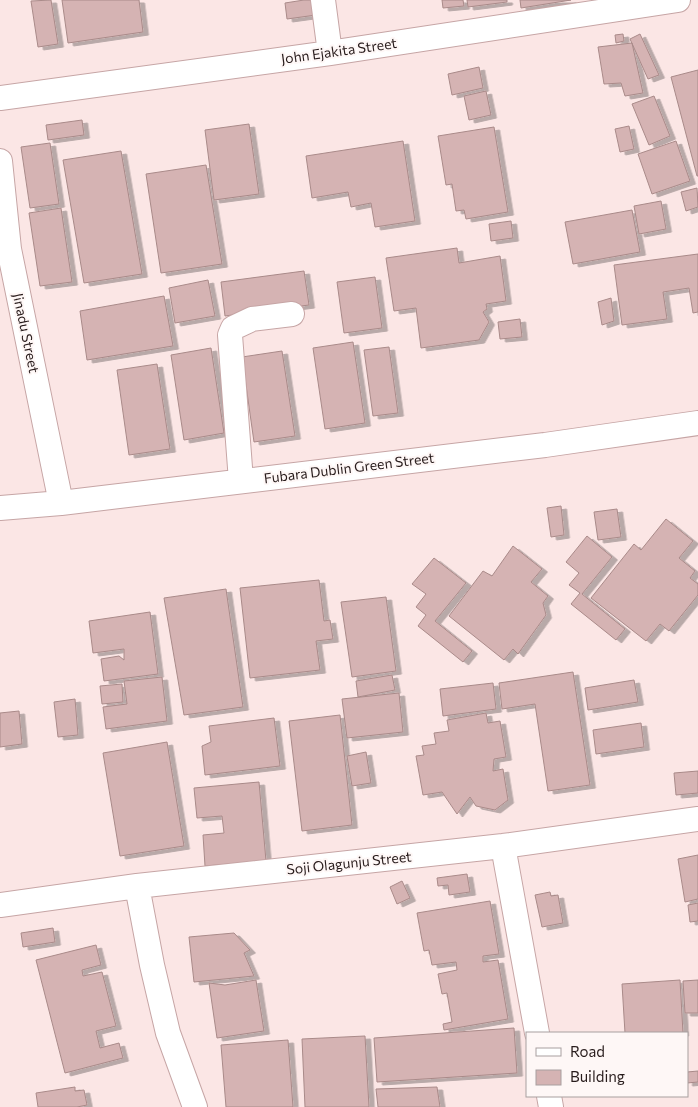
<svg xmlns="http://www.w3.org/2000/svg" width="698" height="1107" viewBox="0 0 698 1107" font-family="Commissioner,sans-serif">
<defs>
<filter id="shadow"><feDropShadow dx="5.5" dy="3" stdDeviation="0" flood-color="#0004"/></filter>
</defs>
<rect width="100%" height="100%" fill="#fbe6e5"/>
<path fill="#d5b3b3" stroke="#a98a89" filter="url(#shadow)" d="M 51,0 L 58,44 L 38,47 L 31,1 Z
M 62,0 L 139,0 L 143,32 L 68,43 Z
M 304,0 L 314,0 L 316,15 L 287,19 L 285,3 Z
M 442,0 L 463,0 L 464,6 L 443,8 Z
M 467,0 L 507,0 L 507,2 L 468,7 Z
M 520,0 L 571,0 L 521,8 Z
M 623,34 L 624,41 L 616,43 L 615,35 Z
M 640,34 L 659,75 L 648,79 L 630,39 Z
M 632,43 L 643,93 L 625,96 L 621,83 L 604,84 L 598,47 Z
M 479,67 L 483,88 L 452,95 L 448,74 Z
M 698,70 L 698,176 L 697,176 L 671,77 Z
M 486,91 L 491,115 L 469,120 L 464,96 Z
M 654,96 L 670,136 L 649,145 L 632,104 Z
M 82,120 L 84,135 L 48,140 L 46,125 Z
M 249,124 L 259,194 L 214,200 L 205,130 Z
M 629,126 L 634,149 L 620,152 L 615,129 Z
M 494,127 L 508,212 L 466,219 L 464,210 L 456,211 L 452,184 L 446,185 L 438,136 Z
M 403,141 L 415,221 L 375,227 L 371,203 L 351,207 L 348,192 L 312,198 L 306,156 Z
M 676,141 L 690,181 L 652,194 L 638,154 Z
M 50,143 L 59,204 L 30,208 L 21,147 Z
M 121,151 L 142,274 L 84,283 L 63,160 Z
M 206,165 L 222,264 L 161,273 L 146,174 Z
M 697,188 L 698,207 L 686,211 L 681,192 Z
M 661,201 L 666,229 L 639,234 L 634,206 Z
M 61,208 L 72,282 L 40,286 L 29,213 Z
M 632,210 L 640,252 L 573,264 L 565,222 Z
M 511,221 L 513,238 L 491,241 L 489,224 Z
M 457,248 L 459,263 L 500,256 L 506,301 L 486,304 L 487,309 L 483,312 L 489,322 L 479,340 L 421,348 L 416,308 L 394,311 L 386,258 Z
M 698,254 L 698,312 L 693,313 L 689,288 L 663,292 L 667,319 L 622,325 L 614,265 Z
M 304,271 L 309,305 L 225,316 L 221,282 Z
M 375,277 L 382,328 L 344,333 L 337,282 Z
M 208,280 L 215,316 L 175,323 L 169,288 Z
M 164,296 L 173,346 L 87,360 L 80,311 Z
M 611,298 L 614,321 L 602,325 L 598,302 Z
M 520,319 L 522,337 L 500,339 L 498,322 Z
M 353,342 L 365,423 L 325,429 L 313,348 Z
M 389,347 L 398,413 L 373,416 L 364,350 Z
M 211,348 L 224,433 L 184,440 L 171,355 Z
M 282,351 L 295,436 L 254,442 L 242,357 Z
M 157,364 L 170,449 L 129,455 L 117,370 Z
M 561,506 L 564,535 L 551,537 L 547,508 Z
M 617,509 L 621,537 L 598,540 L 594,512 Z
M 666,519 L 693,541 L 679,558 L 695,571 L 690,578 L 698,584 L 698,595 L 669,631 L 660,624 L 646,641 L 591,598 L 634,544 L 641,550 Z
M 587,536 L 612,557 L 582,594 L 625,629 L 616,640 L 571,604 L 580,593 L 569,585 L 579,573 L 566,562 Z
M 513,546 L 542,569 L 531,582 L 548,596 L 543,603 L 546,615 L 518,654 L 513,649 L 504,660 L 449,616 L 483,571 L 492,576 Z
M 434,558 L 466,583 L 435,621 L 472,651 L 463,662 L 418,626 L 426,615 L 416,607 L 426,594 L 412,584 Z
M 319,580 L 324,621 L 330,620 L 333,639 L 316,641 L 320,670 L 250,678 L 240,588 Z
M 226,589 L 243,707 L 184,715 L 164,598 Z
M 386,597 L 396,671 L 352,677 L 341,602 Z
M 150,612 L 158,674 L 104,681 L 101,659 L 119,656 L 124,660 L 124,649 L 93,653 L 89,621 Z
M 573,672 L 590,785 L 548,791 L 535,704 L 502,709 L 499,683 Z
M 392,675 L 395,690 L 358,697 L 356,681 Z
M 162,677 L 167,721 L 106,729 L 103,707 L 127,704 L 124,681 Z
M 634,680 L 638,702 L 588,710 L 585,688 Z
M 493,683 L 496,709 L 443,716 L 440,689 Z
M 122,684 L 123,702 L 102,704 L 100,686 Z
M 399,693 L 403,732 L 347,738 L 342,699 Z
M 75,699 L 78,735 L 58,737 L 54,702 Z
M 19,711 L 22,744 L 0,747 L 0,713 Z
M 486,713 L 488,723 L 500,721 L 506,757 L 494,759 L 493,771 L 503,769 L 508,800 L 495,810 L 476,806 L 470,797 L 457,814 L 442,792 L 423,795 L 416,756 L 424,755 L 422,746 L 436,744 L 434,733 L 449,731 L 447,720 Z
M 340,715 L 352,825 L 302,831 L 289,721 Z
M 274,718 L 280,766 L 205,775 L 202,746 L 211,742 L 209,726 Z
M 641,723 L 644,747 L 596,754 L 593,730 Z
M 167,742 L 184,846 L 120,856 L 103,753 Z
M 366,752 L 371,783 L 352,786 L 347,756 Z
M 698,771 L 698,793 L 676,795 L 674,773 Z
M 259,782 L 266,861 L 205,866 L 203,835 L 224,833 L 222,816 L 197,818 L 194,788 Z
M 698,855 L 698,899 L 685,902 L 678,859 Z
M 467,874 L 470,892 L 449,895 L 448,885 L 438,886 L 437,878 Z
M 402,881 L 410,898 L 397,904 L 390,887 Z
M 550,892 L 551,896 L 558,895 L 563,923 L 542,927 L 535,895 Z
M 490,901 L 499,954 L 483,956 L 483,962 L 498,960 L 508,1019 L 444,1030 L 443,1024 L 452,1022 L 447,993 L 442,994 L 438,974 L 457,970 L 456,962 L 432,965 L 429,950 L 424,951 L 417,913 Z
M 698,903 L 698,921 L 690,922 L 688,905 Z
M 53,928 L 55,942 L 23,947 L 21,933 Z
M 234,933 L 250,950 L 244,953 L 254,976 L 194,982 L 189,937 Z
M 96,945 L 101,965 L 82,970 L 83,976 L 102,972 L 116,1026 L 96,1031 L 100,1048 L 119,1043 L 123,1058 L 65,1073 L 36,960 Z
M 256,980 L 264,1031 L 217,1038 L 209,983 L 225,985 Z
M 680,980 L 683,1033 L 625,1033 L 622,984 Z
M 698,980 L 698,1013 L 685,1013 L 683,981 Z
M 514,1028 L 517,1073 L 377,1082 L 374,1038 Z
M 365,1036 L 369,1107 L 305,1107 L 302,1039 Z
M 288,1040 L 293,1107 L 226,1107 L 221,1045 Z
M 698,1071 L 698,1082 L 687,1083 L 687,1072 Z
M 75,1087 L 75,1091 L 84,1090 L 87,1105 L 77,1107 L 38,1107 L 36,1093 Z
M 437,1087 L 440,1107 L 378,1107 L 376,1089 Z"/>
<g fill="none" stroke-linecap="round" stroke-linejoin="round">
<defs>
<path id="minor" d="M 323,0 L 330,53
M 0,98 L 330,53 L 678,0
M 0,161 L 9,249 L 61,503
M 241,481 L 230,335 L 233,328 L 252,319 L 292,314
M 0,508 L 61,503 L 545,445 L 698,423
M 503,846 L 537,1033
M 137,886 L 152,965 L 168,1033 L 195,1107
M 0,905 L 137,886 L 503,846 L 698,819
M 549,1096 L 551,1107"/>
</defs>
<use href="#minor" stroke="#c6a5a5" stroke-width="26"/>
<use href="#minor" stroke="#fff" stroke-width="24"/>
</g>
<g text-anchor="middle" stroke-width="4" stroke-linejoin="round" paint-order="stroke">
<g font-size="14" fill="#281c1c" stroke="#fef7f6">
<text transform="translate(339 51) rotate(-8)" y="5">John Ejakita Street</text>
<text transform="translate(26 333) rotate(78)" y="5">Jinadu Street</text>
<text transform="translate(349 468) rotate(-7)" y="5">Fubara Dublin Green Street</text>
<text transform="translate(349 863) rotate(-6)" y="5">Soji Olagunju Street</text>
</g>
</g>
<rect x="526" y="1032" width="162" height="65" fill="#fef7f6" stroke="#a89f9f"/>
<rect x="536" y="1048" width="25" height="8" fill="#ffffff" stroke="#a89f9f"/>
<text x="570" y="1057" font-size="15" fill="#281c1c">Road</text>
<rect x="536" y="1070" width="25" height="15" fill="#d5b3b3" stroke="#a89f9f"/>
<text x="570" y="1082" font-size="15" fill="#281c1c">Building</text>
</svg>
